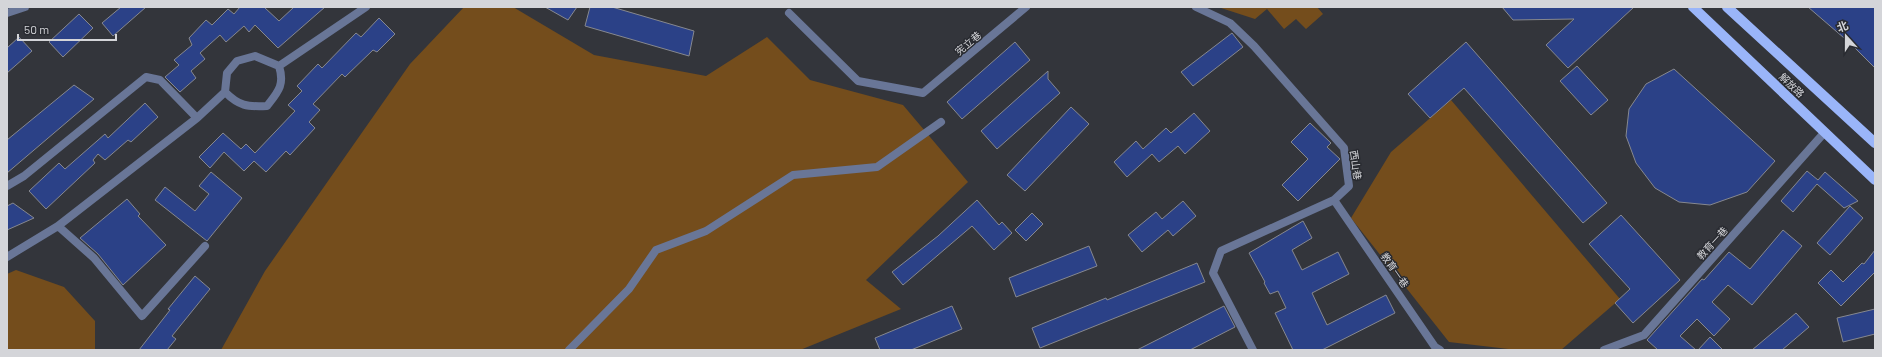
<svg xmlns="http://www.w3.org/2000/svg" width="1882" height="357" viewBox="0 0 1882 357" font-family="Barlow,'Noto Sans SC',sans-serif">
<rect width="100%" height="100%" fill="#33353b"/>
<path fill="#744d1c" d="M 464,7 L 513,7 L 594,55 L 706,76 L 767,37 L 810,80 L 903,105 L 968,182 L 866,280 L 901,309 L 800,350 L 221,350 L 265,271 L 410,64 Z
M 1218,7 L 1317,7 L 1323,14 L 1306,29 L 1296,19 L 1284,29 L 1267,9 L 1255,19 Z
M 1451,100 L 1620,299 L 1561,350 L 1517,350 L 1449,342 L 1351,218 L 1391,152 Z
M 16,270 L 64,287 L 95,321 L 95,350 L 7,350 L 7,274 Z"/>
<path fill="#2b4187" stroke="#86888f" d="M 121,7 L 146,7 L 113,36 L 102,23 Z
M 240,7 L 264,7 L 279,21 L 294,7 L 325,7 L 278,48 L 255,25 L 249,32 L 244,26 L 226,42 L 220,35 L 200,53 L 205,59 L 191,71 L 196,78 L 180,92 L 165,77 L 179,65 L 174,60 L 192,45 L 189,38 L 206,20 L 212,25 L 228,9 L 234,14 Z
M 545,7 L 577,7 L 568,20 Z
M 590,7 L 612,7 L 694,31 L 689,56 L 585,26 Z
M 1502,7 L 1634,7 L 1568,68 L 1546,45 L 1574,19 L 1513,20 Z
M 1808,7 L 1875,7 L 1875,68 L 1851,44 Z
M 79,14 L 93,28 L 63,57 L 49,42 Z
M 379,18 L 395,34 L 377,52 L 373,50 L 345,77 L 342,74 L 313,104 L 320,110 L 309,122 L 315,128 L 290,155 L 286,151 L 266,172 L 254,161 L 244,171 L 224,152 L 210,168 L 199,157 L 223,133 L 241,149 L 246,144 L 255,153 L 295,111 L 288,105 L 302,91 L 297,86 L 318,64 L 322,68 L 356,33 L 361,37 Z
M 1232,33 L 1243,47 L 1193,86 L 1181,72 Z
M 19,37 L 32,51 L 7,73 L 7,48 Z
M 1015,42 L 1030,60 L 962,119 L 947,102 Z
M 1466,42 L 1607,203 L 1583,223 L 1464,88 L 1430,118 L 1408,94 Z
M 1577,66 L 1608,100 L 1591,115 L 1560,81 Z
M 1674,69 L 1775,161 L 1747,192 L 1710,205 L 1679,202 L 1655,188 L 1636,163 L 1626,136 L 1629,109 L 1646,84 Z
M 1048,71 L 1048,79 L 1060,93 L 997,149 L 981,131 Z
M 74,85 L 94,99 L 7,173 L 7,140 Z
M 145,103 L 158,117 L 131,142 L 128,140 L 105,160 L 98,154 L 93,160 L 95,163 L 46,209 L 29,191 L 59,163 L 65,169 L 105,134 L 108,138 Z
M 1071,107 L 1089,124 L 1025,191 L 1007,175 Z
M 1194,113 L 1210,131 L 1185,154 L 1178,146 L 1159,162 L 1152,154 L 1127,177 L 1114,162 L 1136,141 L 1143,149 L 1166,128 L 1171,133 Z
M 1310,123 L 1331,143 L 1327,147 L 1340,159 L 1298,201 L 1282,185 L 1308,159 L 1291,142 Z
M 1807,171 L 1818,180 L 1825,172 L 1858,201 L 1844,208 L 1817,184 L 1793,212 L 1781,201 Z
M 211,172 L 242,198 L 207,241 L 155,200 L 165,187 L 195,211 L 209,194 L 199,186 Z
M 127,199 L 140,214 L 138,216 L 166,245 L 123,285 L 98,254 L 80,238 Z
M 977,200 L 999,225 L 1002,222 L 1012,233 L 994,250 L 972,226 L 903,285 L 892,272 L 938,236 Z
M 1183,201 L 1196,216 L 1173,236 L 1168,230 L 1142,252 L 1128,235 L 1156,212 L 1162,219 Z
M 13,203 L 34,218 L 7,230 L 7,206 Z
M 1850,206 L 1863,218 L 1830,255 L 1817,243 Z
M 1032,213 L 1043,224 L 1026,241 L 1015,230 Z
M 1621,215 L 1680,280 L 1633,323 L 1615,303 L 1630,289 L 1589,244 Z
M 1303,221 L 1312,238 L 1292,250 L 1302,270 L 1338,252 L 1349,274 L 1312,293 L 1327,325 L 1386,295 L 1395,313 L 1322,350 L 1293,350 L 1275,313 L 1286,308 L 1278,291 L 1270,294 L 1264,283 L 1265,282 L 1249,253 Z
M 1783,230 L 1802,246 L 1752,305 L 1728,285 L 1712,302 L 1730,319 L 1714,336 L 1697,319 L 1680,336 L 1696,350 L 1658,350 L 1647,340 L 1702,279 L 1704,280 L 1729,252 L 1750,269 Z
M 1089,246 L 1097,266 L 1016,297 L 1009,278 Z
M 1875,250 L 1875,272 L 1841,306 L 1818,283 L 1831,270 L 1843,282 L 1862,263 L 1864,264 Z
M 1197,263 L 1205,282 L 1040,348 L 1032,328 L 1106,298 L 1107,300 Z
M 195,276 L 210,289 L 172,336 L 176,339 L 167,350 L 139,350 L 170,310 L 168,309 Z
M 952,306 L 962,329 L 911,350 L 880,350 L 875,338 Z
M 1224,306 L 1235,327 L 1190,350 L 1137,350 Z
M 1875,309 L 1875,334 L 1843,342 L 1837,318 Z
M 1796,313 L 1809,327 L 1782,350 L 1752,350 Z
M 1710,337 L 1723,350 L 1698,350 Z"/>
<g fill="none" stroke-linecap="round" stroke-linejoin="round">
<path stroke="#697697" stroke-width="8" d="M 1196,7 L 1230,23 L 1254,46 L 1344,148 L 1349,186 L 1334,200 L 1221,251 L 1213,273 L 1253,350
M 7,13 L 25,7
M 789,13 L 858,81 L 923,93 L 1026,7
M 279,66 L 366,7
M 7,186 L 24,176 L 146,77 L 160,80 L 197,118
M 1334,200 L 1435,347 L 1440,350
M 58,226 L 94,258 L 142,316 L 205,246
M 7,257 L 58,226 L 197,118 L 225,92 L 227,73 L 237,61 L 255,56 L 279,66 C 285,85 278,92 267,106 C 247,107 239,106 225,92
M 569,350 L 629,289 L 656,250 L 706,231 L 793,175 L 877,167 L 941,122
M 1604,350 L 1644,335 L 1824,133"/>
<path stroke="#9ab5f9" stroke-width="10" d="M 1693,7 L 1875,180
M 1727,7 L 1875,143"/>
</g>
<g text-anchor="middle" stroke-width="3" stroke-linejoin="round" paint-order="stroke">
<g font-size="10" fill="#d4d5d9" stroke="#292b31">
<text transform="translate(968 43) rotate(-40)" y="4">宪立巷</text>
<text transform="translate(1792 85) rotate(44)" y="4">解放路</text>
<text transform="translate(1356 165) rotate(82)" y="4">西山巷</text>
<text transform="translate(1712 243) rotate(-48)" y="4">教育一巷</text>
<text transform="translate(1395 270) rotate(55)" y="4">教育一巷</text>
</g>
</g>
<rect width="1882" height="357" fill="none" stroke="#d4d5d9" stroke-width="16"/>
<g transform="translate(1846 36) rotate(339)" stroke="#292b31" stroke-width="3" paint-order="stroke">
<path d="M0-3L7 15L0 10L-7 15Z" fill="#d4d5d9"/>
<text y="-6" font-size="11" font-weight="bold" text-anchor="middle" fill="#d4d5d9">北</text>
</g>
<path d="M18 34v6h98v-6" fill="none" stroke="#d4d5d9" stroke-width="2"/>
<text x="24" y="34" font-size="12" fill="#d4d5d9" stroke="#292b31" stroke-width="3" paint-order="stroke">50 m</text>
</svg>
